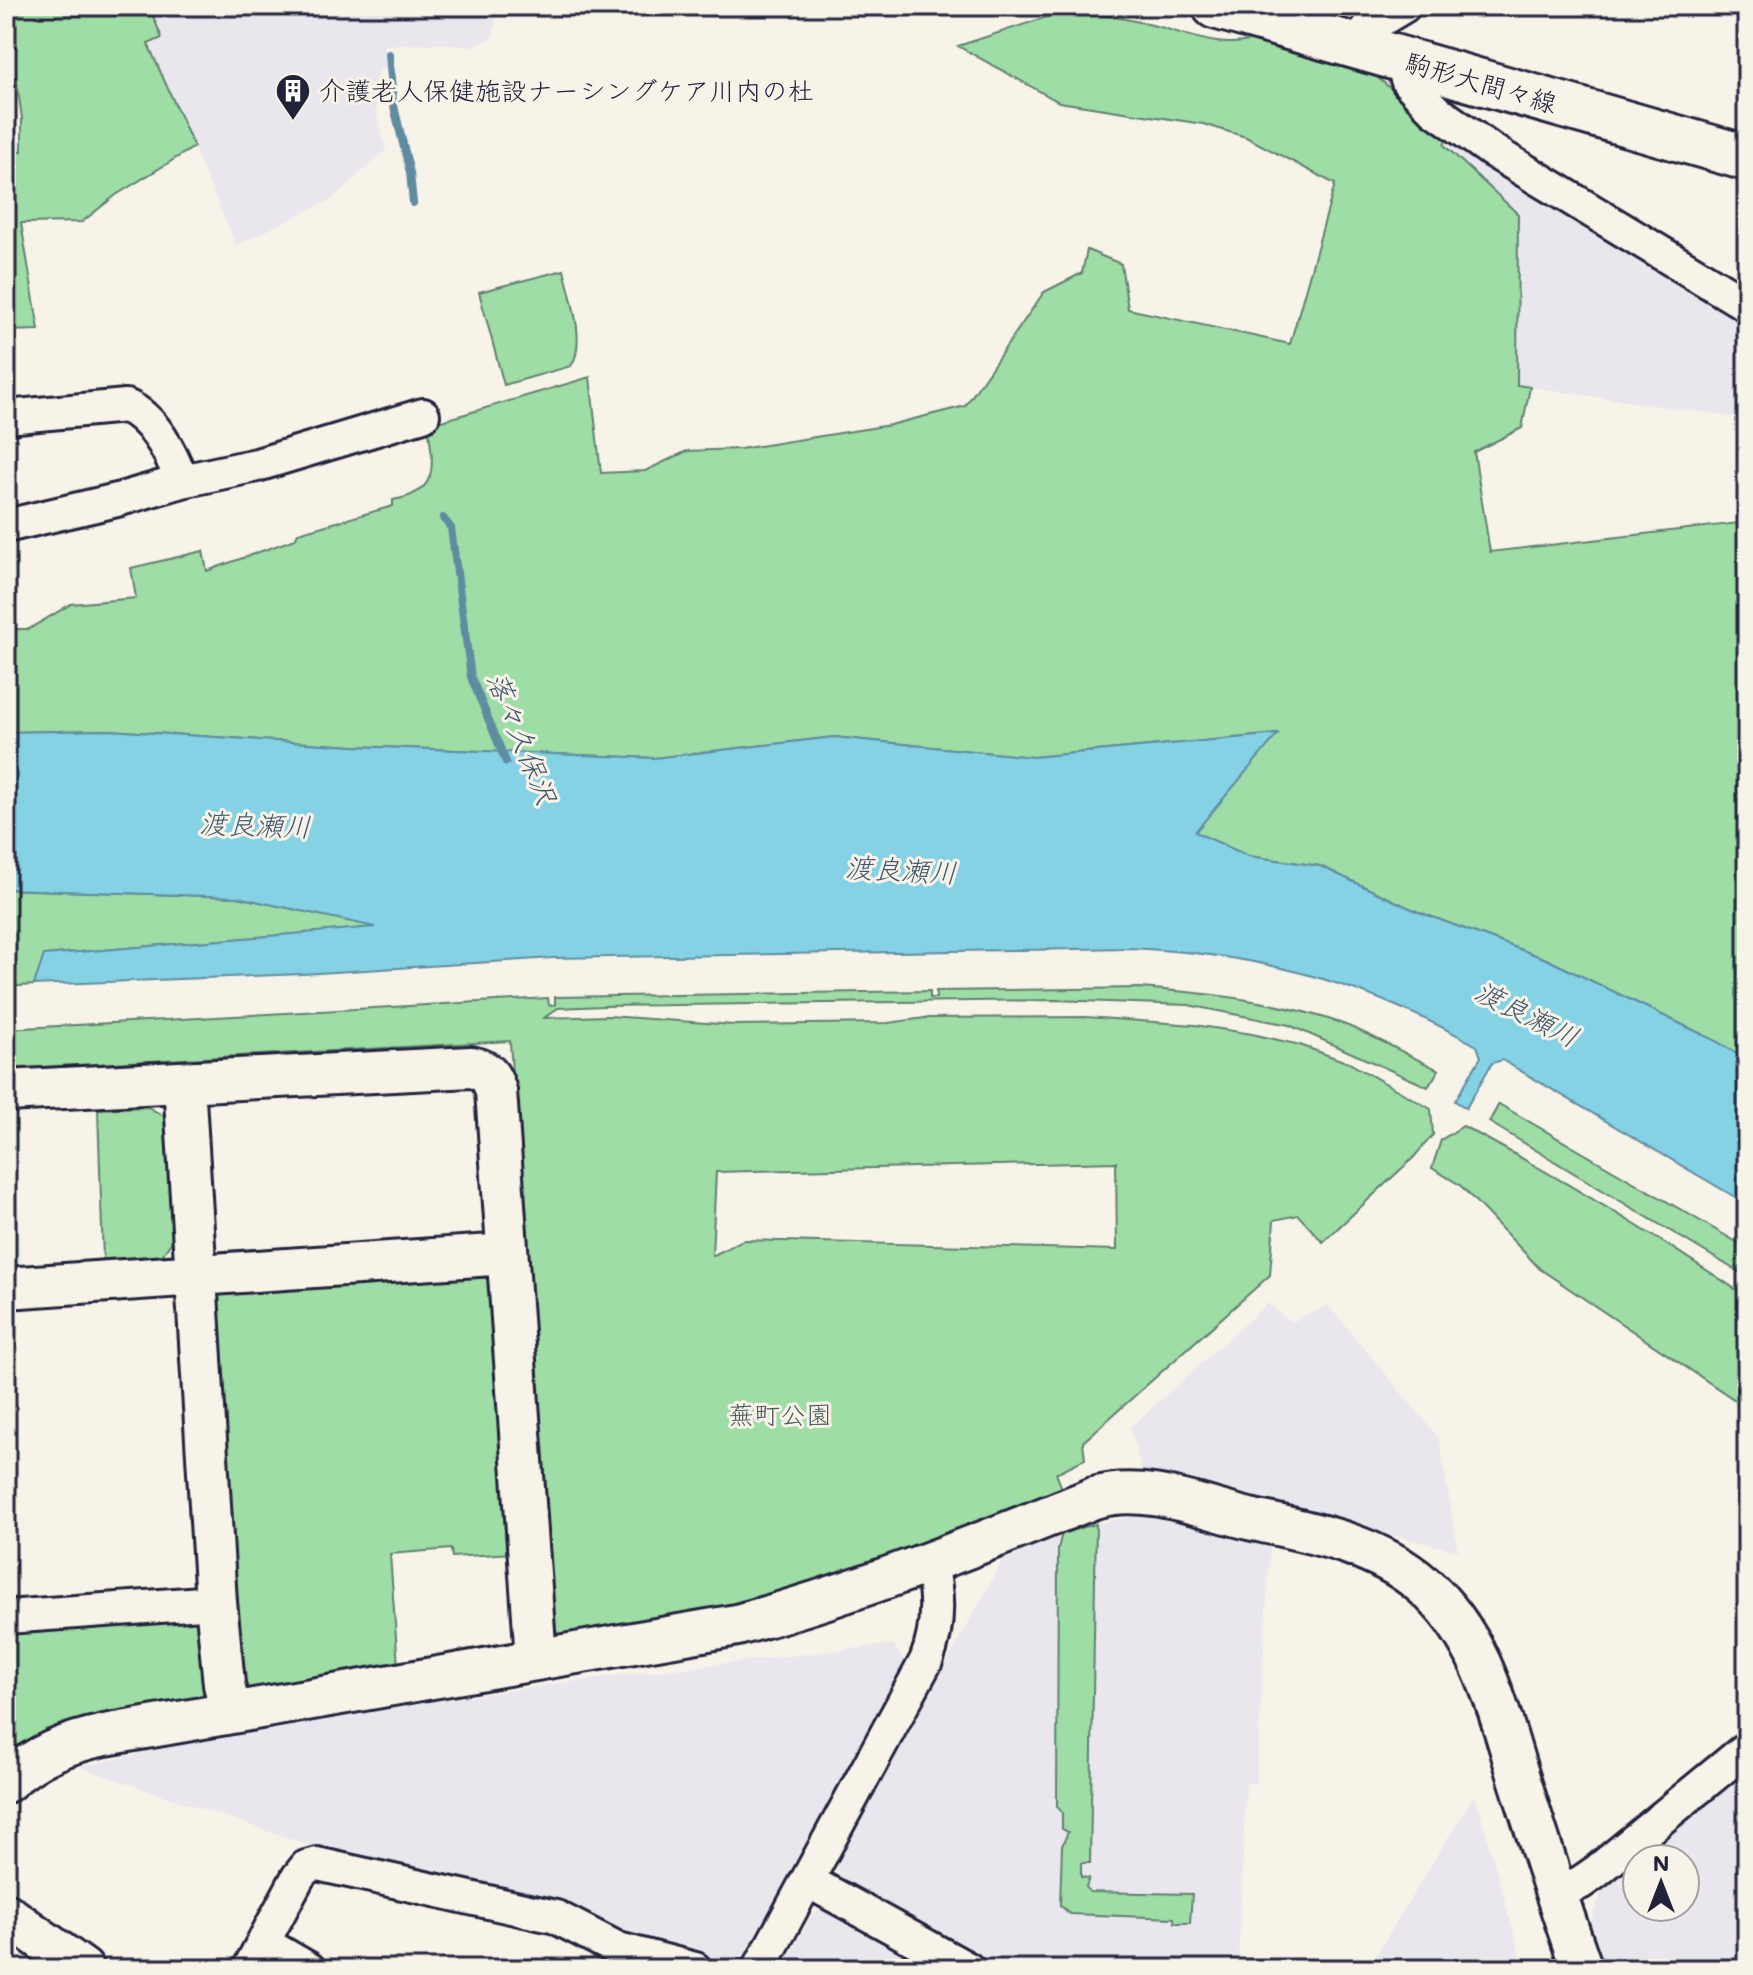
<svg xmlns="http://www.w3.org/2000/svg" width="1753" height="1975" viewBox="0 0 1753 1975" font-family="Mali,'Klee One',sans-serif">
<rect width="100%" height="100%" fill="#f7f3e8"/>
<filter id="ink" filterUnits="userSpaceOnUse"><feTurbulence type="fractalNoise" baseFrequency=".0125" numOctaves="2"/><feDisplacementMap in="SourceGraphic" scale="16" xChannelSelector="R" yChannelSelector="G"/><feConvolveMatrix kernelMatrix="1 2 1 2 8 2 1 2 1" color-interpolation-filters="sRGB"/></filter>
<g filter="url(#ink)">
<path fill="#eae6ee" d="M 149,6 L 498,6 L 493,38 L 469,47 L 443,44 L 384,45 L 386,67 L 379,69 L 376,111 L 386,150 L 331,200 L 236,245 L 148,43 L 162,38 Z
M 1448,137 L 1747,319 L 1747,375 L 1740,418 L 1517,385 L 1518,214 L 1443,145 Z
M 12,1106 L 21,1271 L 6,1272 L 6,1107 Z
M 1268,1303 L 1291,1322 L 1328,1305 L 1439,1438 L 1458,1551 L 1143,1475 L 1130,1427 Z
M 1146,1514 L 1270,1547 L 1256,1783 L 1246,1783 L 1238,1969 L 994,1969 L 843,1885 L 836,1866 L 1002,1561 L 1016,1549 L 1076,1528 Z
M 893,1644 L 910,1670 L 746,1969 L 632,1946 L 569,1909 L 305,1844 L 79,1767 L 192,1742 L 346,1714 L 597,1678 Z
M 1747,1772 L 1747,1969 L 1603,1969 L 1589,1927 L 1601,1893 L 1637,1863 L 1637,1907 L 1685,1907 L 1685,1859 L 1642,1859 Z
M 1475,1794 L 1524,1969 L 1367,1969 Z
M 824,1908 L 934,1969 L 781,1969 L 812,1914 Z"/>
<path fill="#9edda5" stroke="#608070" stroke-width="2" fill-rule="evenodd" d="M 6,6 L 149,6 L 162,38 L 148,44 L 194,147 L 116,195 L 82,222 L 21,223 L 39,330 L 6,331 L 6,149 L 22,151 L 22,118 L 16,77 L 6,37 Z
M 1079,10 C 1103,15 1128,19 1152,25 C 1186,33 1221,51 1255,39 L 1371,72 L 1448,137 L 1444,145 L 1518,214 L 1517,385 L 1530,387 L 1522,428 L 1474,452 L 1490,552 L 1747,522 L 1747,1060 L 1716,1041 L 1546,959 L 1416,911 L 1320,866 L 1248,856 L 1194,832 L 1277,734 L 1033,757 L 834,737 L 654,758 L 353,746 L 108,730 L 6,732 L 6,629 L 29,629 L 71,604 L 136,598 L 131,568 L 203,551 L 207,571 L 295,539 L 298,533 L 393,506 L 393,500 C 441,492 433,464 428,425 L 590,377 L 601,473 L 645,471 L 687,451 L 740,449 L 890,425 L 965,406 L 1044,292 L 1082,273 L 1087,250 L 1121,264 L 1128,309 L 1290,344 L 1335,184 L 1246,137 L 1203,124 L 1059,102 L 958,46 L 1056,14 Z
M 564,270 C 570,296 587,343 571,366 L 504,385 L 479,292 Z
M 6,889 L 237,897 L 378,927 L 45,955 L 34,985 L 6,987 Z
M 1141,988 C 1208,993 1279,1001 1343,1024 C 1375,1036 1407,1055 1439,1070 L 1428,1087 L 1289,1025 L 1188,1005 L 1055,1000 L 604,1006 L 558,1008 L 544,1018 L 609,1016 L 734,1025 L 888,1023 L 925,1018 L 1086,1017 L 1195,1025 L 1252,1034 L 1300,1045 L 1349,1063 L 1431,1109 L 1433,1135 L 1414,1157 L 1323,1242 L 1298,1215 L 1274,1220 L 1270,1275 L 1083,1442 L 1085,1459 L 1056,1473 L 1063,1491 L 784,1596 L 561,1641 L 547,1629 L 510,1041 L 6,1069 L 6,1029 L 548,998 L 549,1005 L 555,1005 L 555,997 L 930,991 L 930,998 L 936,998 L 936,991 ZM 1116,1162 L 1117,1250 L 743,1240 L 712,1256 L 716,1172 Z
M 1499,1104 L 1747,1248 L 1747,1277 L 1489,1122 Z
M 148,1107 L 164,1116 L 173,1240 L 161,1257 L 103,1260 L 98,1109 Z
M 1463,1126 C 1560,1178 1656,1235 1747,1297 L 1747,1408 L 1540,1269 L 1460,1185 L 1432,1168 L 1441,1140 Z
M 478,1271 L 494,1285 L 512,1553 L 452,1557 L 451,1549 L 390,1554 L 398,1666 L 256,1693 L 238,1681 L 213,1303 L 227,1289 Z
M 1096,1524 L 1090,1863 L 1081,1863 L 1081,1877 L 1089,1878 L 1086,1887 L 1090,1892 L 1192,1894 L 1190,1923 L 1175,1923 L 1174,1918 L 1070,1914 L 1060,1905 L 1062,1846 L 1068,1832 L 1062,1829 L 1062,1813 L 1057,1806 L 1058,1549 L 1062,1533 Z
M 189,1616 L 205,1628 L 210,1686 L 196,1702 L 6,1761 L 6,1628 Z"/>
<path fill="#86d2e5" stroke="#5e8ca1" stroke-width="2" d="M 108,730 L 353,746 L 654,758 L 834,737 L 1033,757 L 1278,734 L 1195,832 L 1248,856 L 1320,866 L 1416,911 L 1546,959 L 1716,1041 L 1747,1060 L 1747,1204 L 1502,1060 L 1492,1063 L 1466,1108 L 1455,1101 L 1481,1057 L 1477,1046 C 1363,982 1261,954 1130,948 L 553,958 L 303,974 L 34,985 L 44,955 L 375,927 L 237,897 L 6,889 L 6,732 Z"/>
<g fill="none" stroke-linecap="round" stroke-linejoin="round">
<path stroke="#5e8ca1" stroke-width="8" d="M 389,54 L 393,102 L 410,173 L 413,203
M 443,518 L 451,528 L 471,677 L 506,762"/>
<defs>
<path id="minor" d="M 1356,47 L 1369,27 L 1404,6
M 1401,60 L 1408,82 L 1420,95 L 1435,110 L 1491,150 L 1747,305
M 6,417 L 126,406 C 154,418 171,453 182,481
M 6,526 L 117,500 L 182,481 L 257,465 L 423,415
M 6,1617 L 216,1602
M 808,1881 L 968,1969
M 1556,1892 L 1580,1883 L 1596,1872 L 1747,1748
M 264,1943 L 309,1969
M 249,1969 L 298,1877 L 306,1867 L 317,1864 L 556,1917 L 618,1949 L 695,1969
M 759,1969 L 926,1661 C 939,1628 939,1595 930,1561"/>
<path id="tertiary" d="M 184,1083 L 216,1602 L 224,1684 L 230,1712
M 6,1091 L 471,1067 C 487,1070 491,1076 496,1091 L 536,1659
M 6,1288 L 507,1254
M 6,1782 C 36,1755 66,1743 105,1735 L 737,1625 C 859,1592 977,1545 1094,1498 C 1144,1483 1200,1507 1249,1519 C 1309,1532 1375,1543 1423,1585 C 1482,1635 1499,1713 1521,1784 C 1541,1846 1560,1908 1582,1969
M 6,1914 L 83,1969"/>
<path id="secondary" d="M 1215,6 L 1747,158"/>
</defs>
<use href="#minor" stroke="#22223b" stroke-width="38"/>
<use href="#tertiary" stroke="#22223b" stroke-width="46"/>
<use href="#secondary" stroke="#22223b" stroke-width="50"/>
<use href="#minor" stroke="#f7f3e8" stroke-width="32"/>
<use href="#tertiary" stroke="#f7f3e8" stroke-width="40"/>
<use href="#secondary" stroke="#f7f3e8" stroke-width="44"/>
</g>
</g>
<defs>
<symbol id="building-pin" viewBox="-11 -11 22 30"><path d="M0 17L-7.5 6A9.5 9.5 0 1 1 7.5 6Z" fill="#22223b" stroke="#f7f3e8"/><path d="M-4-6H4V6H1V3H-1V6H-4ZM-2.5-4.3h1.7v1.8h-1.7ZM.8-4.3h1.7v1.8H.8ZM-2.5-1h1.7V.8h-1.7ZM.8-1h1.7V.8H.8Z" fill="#fff"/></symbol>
</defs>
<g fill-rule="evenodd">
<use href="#building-pin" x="273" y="71" width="40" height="54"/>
</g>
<g text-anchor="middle" stroke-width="6" stroke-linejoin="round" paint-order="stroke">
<g font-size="26" fill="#22223b" stroke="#f7f3e8">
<text transform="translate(1481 83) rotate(16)" y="9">駒形大間々線</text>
</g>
<g font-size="26" fill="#22223b" stroke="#f7f3e8" text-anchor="start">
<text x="319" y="100">介護老人保健施設ナーシングケア川内の杜</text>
</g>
<g font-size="26" fill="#475a5b" stroke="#f7f3e8">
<text x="780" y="1424">蕪町公園</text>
</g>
<g font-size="28" font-style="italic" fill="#40576e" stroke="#f7f3e8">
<text transform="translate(522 738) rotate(68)" y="10">落々久保沢</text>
<text transform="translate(255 825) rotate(2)" y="10">渡良瀬川</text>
<text transform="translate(901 870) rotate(3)" y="10">渡良瀬川</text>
<text transform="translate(1527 1014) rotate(27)" y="10">渡良瀬川</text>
</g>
</g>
<rect width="1753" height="1975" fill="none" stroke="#f7f3e8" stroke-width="32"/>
<rect x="16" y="16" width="1721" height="1943" fill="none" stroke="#22223b" stroke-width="3" filter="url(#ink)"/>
<g transform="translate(1661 1883)"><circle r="38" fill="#f7f3e8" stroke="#a29fa3" stroke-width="2"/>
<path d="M0-6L14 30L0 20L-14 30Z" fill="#22223b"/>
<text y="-12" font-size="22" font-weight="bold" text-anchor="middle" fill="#22223b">N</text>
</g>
</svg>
